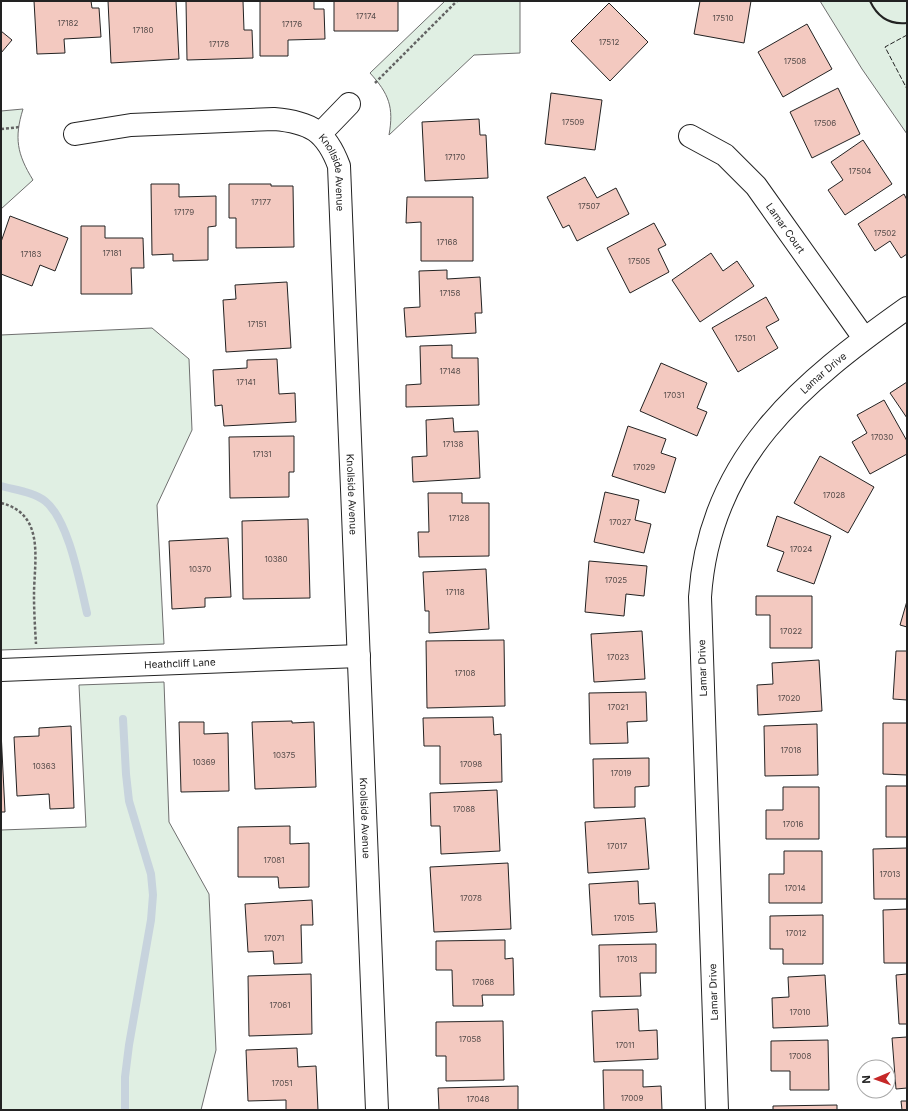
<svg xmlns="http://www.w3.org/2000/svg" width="908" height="1111" viewBox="0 0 908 1111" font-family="Inter,sans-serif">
<rect width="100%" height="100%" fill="#fff"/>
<path fill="#e0efe3" stroke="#6f6f6f" d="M 445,1 L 520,1 L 520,53 L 474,55 L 389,135 C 394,107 389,94 370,73 Z
M 820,1 L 907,1 L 907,134 L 862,69 Z
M 23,109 C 14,138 17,154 33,180 L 1,209 L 1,111 Z
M 152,328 L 189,359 L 192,430 L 157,505 L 164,644 L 1,650 L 1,335 Z
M 164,682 L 169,822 L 209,894 L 216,1050 L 201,1110 L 1,1110 L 1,830 L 86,827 L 79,685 Z"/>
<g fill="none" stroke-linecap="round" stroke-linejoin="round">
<path stroke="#c7d3dd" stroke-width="8" d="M 1,486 C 15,490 34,492 45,501 C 69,520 80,584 87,613
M 123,719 L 126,774 L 129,801 L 151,874 L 153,895 L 151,920 L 129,1045 L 125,1077 L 125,1110"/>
</g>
<path fill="#f3c9c0" stroke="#222" d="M 34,1 L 91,1 L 92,8 L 99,8 L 101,37 L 64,39 L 65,53 L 37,54 Z
M 108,1 L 176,1 L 179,59 L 111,63 Z
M 186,1 L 243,1 L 244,30 L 252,30 L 253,58 L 187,60 Z
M 260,1 L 314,1 L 314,9 L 324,9 L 325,39 L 288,40 L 288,56 L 260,56 Z
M 334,1 L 398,1 L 398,31 L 334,31 Z
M 700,1 L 751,1 L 744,43 L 694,34 Z
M 609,3 L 648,42 L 610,81 L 571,41 Z
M 807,24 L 832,69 L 783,97 L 758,52 Z
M 1,31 L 12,40 L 1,53 Z
M 838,88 L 860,134 L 812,158 L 790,112 Z
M 551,93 L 602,100 L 595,150 L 545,144 Z
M 479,119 L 480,135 L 486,135 L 488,178 L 425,181 L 422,122 Z
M 863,140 L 892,184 L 845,215 L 828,190 L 843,180 L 831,162 Z
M 585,177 L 597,198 L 616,188 L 629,214 L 577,241 L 569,225 L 563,228 L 547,197 Z
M 151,184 L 179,184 L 179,197 L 216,196 L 216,226 L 208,227 L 208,260 L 173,261 L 173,254 L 152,255 Z
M 229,184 L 271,184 L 271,186 L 293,186 L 294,247 L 236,248 L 236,218 L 229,218 Z
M 904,194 L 907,200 L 907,254 L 901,258 L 890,241 L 875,251 L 858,224 Z
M 407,197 L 473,197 L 473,261 L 421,261 L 421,222 L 406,223 Z
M 10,216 L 68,238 L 55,271 L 40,265 L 32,286 L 1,274 L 1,242 Z
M 654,223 L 666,245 L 658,249 L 669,272 L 630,293 L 607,248 Z
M 81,226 L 105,226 L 105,238 L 143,238 L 144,268 L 131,268 L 132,294 L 81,294 Z
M 711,253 L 723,271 L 737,261 L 754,286 L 700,322 L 672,280 Z
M 447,270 L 447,279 L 480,277 L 482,313 L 475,313 L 476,333 L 406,337 L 404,308 L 420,307 L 419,271 Z
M 287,282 L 291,348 L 226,352 L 223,300 L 236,299 L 235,285 Z
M 766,297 L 779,320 L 766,327 L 778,348 L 738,372 L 712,328 Z
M 452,345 L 452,358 L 478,358 L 479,405 L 406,407 L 406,385 L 421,384 L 420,346 Z
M 277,359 L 279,394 L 295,393 L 296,422 L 224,426 L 222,405 L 215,406 L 213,370 L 247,368 L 247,360 Z
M 661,363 L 707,383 L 697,408 L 707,412 L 697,436 L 640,411 Z
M 907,382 L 907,418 L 890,393 Z
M 884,400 L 907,441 L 907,454 L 870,474 L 852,442 L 867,433 L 857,415 Z
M 453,418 L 454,432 L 478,431 L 480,478 L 413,482 L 412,457 L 427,456 L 426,420 Z
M 628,426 L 666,439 L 661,453 L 676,458 L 665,493 L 612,476 Z
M 294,436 L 294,472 L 289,472 L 289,497 L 230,498 L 229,437 Z
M 820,456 L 874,487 L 848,533 L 794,503 Z
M 605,492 L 639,500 L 635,520 L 651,524 L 644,553 L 594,542 Z
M 428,493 L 462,493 L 462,503 L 489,503 L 489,556 L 419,557 L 418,532 L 429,532 Z
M 777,516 L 831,536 L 814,584 L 777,571 L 784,552 L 767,546 Z
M 308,519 L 310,598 L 243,599 L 242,521 Z
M 228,538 L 231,597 L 205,598 L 205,607 L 172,609 L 169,541 Z
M 589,561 L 647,566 L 644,596 L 626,594 L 624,616 L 585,612 Z
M 486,569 L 489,629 L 429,633 L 429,611 L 425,611 L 423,572 Z
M 756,596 L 812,596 L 812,648 L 770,648 L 770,615 L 756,615 Z
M 907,601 L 907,627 L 900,625 Z
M 642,631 L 645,679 L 594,682 L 591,634 Z
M 504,640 L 505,706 L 427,708 L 426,641 Z
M 896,651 L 907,651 L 907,700 L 893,699 Z
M 819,660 L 822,711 L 758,715 L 757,685 L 773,684 L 772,663 Z
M 646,692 L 647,721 L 627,722 L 628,743 L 590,744 L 589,693 Z
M 493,717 L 494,735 L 501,734 L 502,782 L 440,784 L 440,746 L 424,746 L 423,718 Z
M 292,721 L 292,723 L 314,722 L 316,787 L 255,789 L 252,722 Z
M 179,722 L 204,722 L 204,734 L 228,733 L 229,791 L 181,792 Z
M 883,723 L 907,723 L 907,775 L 883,774 Z
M 817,724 L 818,775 L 765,776 L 764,726 Z
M 71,726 L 74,808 L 50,809 L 49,794 L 17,796 L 14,737 L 39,736 L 39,728 Z
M 1,731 L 5,812 L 1,812 Z
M 649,758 L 649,786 L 635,787 L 635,807 L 594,808 L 593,759 Z
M 886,786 L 907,786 L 907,837 L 886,837 Z
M 783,787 L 819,787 L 819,839 L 766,839 L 766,810 L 783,810 Z
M 497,790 L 500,851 L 441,854 L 440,826 L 431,826 L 430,793 Z
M 645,818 L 649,869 L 588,873 L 585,822 Z
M 290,826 L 290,844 L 309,843 L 309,887 L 279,888 L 278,877 L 238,877 L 238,827 Z
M 907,848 L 907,899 L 874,899 L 873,849 Z
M 784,851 L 822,851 L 822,903 L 769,903 L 769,874 L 784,874 Z
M 508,863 L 511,929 L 434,932 L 430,867 Z
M 638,881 L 639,904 L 655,903 L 657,932 L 592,935 L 589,884 Z
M 312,900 L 313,925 L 301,925 L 302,963 L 274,964 L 273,951 L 248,952 L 245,904 Z
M 907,909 L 907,963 L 884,963 L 883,910 Z
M 823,915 L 823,964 L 783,964 L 783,949 L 770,949 L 770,916 Z
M 505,940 L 505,959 L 513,958 L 514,995 L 482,995 L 483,1006 L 453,1006 L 452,970 L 436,970 L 436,941 Z
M 656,944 L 656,973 L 640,973 L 641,996 L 600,997 L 599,945 Z
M 311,974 L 312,1034 L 249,1036 L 248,976 Z
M 907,974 L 907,1024 L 899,1024 L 896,975 Z
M 825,975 L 828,1026 L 773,1028 L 772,998 L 789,997 L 788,977 Z
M 638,1009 L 639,1031 L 657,1030 L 658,1059 L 594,1062 L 592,1011 Z
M 503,1021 L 504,1080 L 446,1081 L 446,1056 L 436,1056 L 436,1022 Z
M 907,1037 L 907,1088 L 896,1089 L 892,1038 Z
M 828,1040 L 829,1090 L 790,1090 L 790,1071 L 771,1071 L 771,1041 Z
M 297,1048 L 298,1067 L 316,1066 L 318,1110 L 286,1110 L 286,1100 L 248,1101 L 246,1050 Z
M 603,1070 L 643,1070 L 643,1087 L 661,1086 L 662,1110 L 604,1110 Z
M 518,1086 L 518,1110 L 439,1110 L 438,1088 Z
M 901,1101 L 907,1101 L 907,1110 L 902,1110 Z
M 837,1105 L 837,1110 L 773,1110 L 773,1106 Z"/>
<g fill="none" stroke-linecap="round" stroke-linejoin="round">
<defs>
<g id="minor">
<path d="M 321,133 L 349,104"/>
<path id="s1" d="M 75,134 L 131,125 L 274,119 C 310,122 326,131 339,166 L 377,1110"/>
<path id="s2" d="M 690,136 L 725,155 L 756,186 L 864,338"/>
<path id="s3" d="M 1,670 L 359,656"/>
<path id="s4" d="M 717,1110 L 700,597 C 709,458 801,383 907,308"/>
</g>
</defs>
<use href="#minor" stroke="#222" stroke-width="24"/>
<path stroke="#646464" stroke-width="2.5" stroke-dasharray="3 2" stroke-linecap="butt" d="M 375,83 L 457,1
M 1,129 L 20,127
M 1,503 C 46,514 34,561 34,595 C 34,611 35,628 36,644"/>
<use href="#minor" stroke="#fff" stroke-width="22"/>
<path stroke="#222" stroke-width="1" stroke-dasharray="5 2" stroke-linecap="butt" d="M 907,35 L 885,47 L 907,89"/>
<path stroke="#222" stroke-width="2" d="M 870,1 C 877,16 889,25 907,23"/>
</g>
<g text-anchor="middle" stroke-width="3" stroke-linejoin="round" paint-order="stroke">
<g font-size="8" fill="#564c4a">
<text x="366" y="19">17174</text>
<text x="723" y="21">17510</text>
<text x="68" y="26">17182</text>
<text x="292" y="27">17176</text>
<text x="143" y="33">17180</text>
<text x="609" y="45">17512</text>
<text x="219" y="47">17178</text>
<text x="795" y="64">17508</text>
<text x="573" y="125">17509</text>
<text x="825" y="126">17506</text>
<text x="455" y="160">17170</text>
<text x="860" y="174">17504</text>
<text x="261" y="205">17177</text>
<text x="589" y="209">17507</text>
<text x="184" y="215">17179</text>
<text x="885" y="236">17502</text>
<text x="447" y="245">17168</text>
<text x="112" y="256">17181</text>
<text x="31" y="257">17183</text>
<text x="639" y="264">17505</text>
<text x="450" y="296">17158</text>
<text x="257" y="327">17151</text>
<text x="745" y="341">17501</text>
<text x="450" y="374">17148</text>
<text x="246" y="385">17141</text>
<text x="674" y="398">17031</text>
<text x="882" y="440">17030</text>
<text x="453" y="447">17138</text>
<text x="262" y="457">17131</text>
<text x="644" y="470">17029</text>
<text x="834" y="498">17028</text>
<text x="459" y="521">17128</text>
<text x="620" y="525">17027</text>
<text x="801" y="552">17024</text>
<text x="276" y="562">10380</text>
<text x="200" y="572">10370</text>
<text x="616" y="583">17025</text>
<text x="455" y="595">17118</text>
<text x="791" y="634">17022</text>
<text x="618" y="660">17023</text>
<text x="465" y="676">17108</text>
<text x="789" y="701">17020</text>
<text x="618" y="710">17021</text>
<text x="791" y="753">17018</text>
<text x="284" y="758">10375</text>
<text x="204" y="765">10369</text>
<text x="471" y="767">17098</text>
<text x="44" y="769">10363</text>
<text x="621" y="776">17019</text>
<text x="464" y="812">17088</text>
<text x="793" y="827">17016</text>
<text x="617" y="849">17017</text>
<text x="274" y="863">17081</text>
<text x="890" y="877">17013</text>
<text x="795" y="891">17014</text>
<text x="471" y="901">17078</text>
<text x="624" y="921">17015</text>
<text x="796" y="936">17012</text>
<text x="274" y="941">17071</text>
<text x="627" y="962">17013</text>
<text x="483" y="985">17068</text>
<text x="280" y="1008">17061</text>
<text x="800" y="1015">17010</text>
<text x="470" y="1042">17058</text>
<text x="625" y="1048">17011</text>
<text x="800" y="1059">17008</text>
<text x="282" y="1086">17051</text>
<text x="632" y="1101">17009</text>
<text x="478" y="1102">17048</text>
</g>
<g font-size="10" fill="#222" stroke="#fff">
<text dy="4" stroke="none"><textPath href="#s1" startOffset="291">Knollside Avenue</textPath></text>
<text dy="4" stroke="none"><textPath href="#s2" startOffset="135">Lamar Court</textPath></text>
<text dy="4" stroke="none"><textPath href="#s4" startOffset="777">Lamar Drive</textPath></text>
<text dy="4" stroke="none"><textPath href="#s1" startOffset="615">Knollside Avenue</textPath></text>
<text dy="4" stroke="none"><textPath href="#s3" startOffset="179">Heathcliff Lane</textPath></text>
<text transform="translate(702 668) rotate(-92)" y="4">Lamar Drive</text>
<text dy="4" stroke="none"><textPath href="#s1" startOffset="939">Knollside Avenue</textPath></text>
<text transform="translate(713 992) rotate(-92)" y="4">Lamar Drive</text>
</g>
</g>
<rect width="908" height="1111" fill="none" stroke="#222222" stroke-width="4"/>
<g transform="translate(876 1079) rotate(268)"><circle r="19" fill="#ffffff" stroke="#a7a7a7"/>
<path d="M0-3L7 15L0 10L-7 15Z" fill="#c62828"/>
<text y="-6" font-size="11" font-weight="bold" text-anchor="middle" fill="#222222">N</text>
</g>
</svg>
